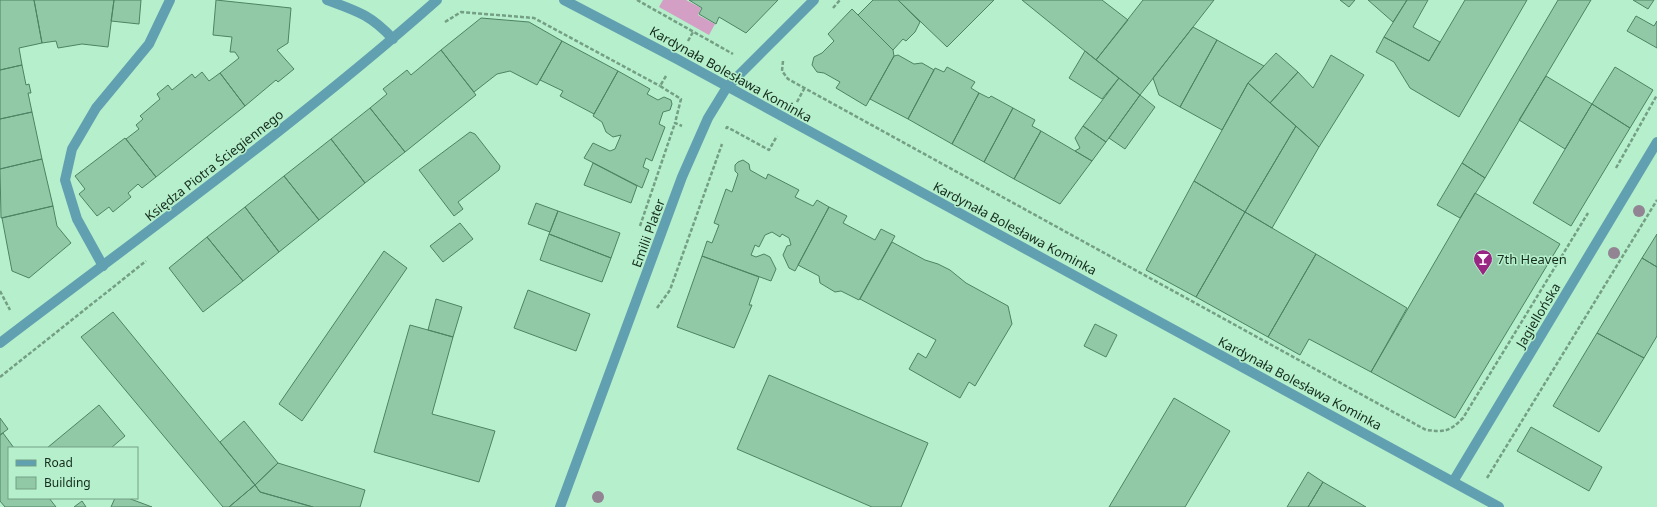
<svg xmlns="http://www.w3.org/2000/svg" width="1657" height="507" viewBox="0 0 1657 507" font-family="'Noto Sans',sans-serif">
<rect width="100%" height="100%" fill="#b6efcb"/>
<path fill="#d39fc4" d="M 663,0 L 686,0 L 701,8 L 698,15 L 715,24 L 709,35 L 659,7 Z"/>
<path fill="#91c9a6" stroke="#4d8363" d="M 0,0 L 34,0 L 42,43 L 19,48 L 22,65 L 0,70 Z
M 34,0 L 114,0 L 108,47 L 82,44 L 58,48 L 56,41 L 42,43 Z
M 114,0 L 141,0 L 139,24 L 111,21 Z
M 216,0 L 291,8 L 288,43 L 277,50 L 294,69 L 278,82 L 276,80 L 245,106 L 220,73 L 239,58 L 235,52 L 230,52 L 232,37 L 213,35 Z
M 689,0 L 778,0 L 746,33 L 719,17 L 716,24 L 699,14 L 702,8 Z
M 873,0 L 898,0 L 920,22 L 915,32 L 906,41 L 903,39 L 893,50 L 858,15 Z
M 898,0 L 994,0 L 947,47 Z
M 1022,0 L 1102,0 L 1128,20 L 1096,60 Z
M 1143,0 L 1214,0 L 1140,95 L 1096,60 Z
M 1340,0 L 1355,0 L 1349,7 Z
M 1368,0 L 1407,0 L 1393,22 Z
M 1407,0 L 1428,0 L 1413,27 L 1440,42 L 1429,61 L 1384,37 Z
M 1465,0 L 1527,0 L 1459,117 L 1410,88 L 1394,62 L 1376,52 L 1384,37 L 1429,61 Z
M 1558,0 L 1591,0 L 1485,178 L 1462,163 Z
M 1633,0 L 1654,0 L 1648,9 Z
M 852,9 L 893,50 L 894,56 L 866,106 L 836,88 L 840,82 L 824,73 L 817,72 L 812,65 L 814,57 L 822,53 L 834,41 L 828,34 Z
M 1636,16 L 1654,26 L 1657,21 L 1657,48 L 1627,31 Z
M 481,18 L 529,22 L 562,41 L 537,85 L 510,71 L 497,74 L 474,92 L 441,50 Z
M 1193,27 L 1217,40 L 1180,107 L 1159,95 L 1153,78 Z
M 1217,40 L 1264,66 L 1248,83 L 1222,130 L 1180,107 Z
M 562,41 L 618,71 L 594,114 L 560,96 L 563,91 L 540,80 Z
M 441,50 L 476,95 L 405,152 L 370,108 L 387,94 L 383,89 L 407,70 L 411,75 Z
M 1085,51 L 1119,78 L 1102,99 L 1069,78 Z
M 1276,53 L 1298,72 L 1270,103 L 1248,83 Z
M 898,55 L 914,64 L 922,63 L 934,70 L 908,119 L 870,99 L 894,56 Z
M 1331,55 L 1364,75 L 1319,147 L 1270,103 L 1298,72 L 1313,88 Z
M 22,65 L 26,85 L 29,84 L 31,93 L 28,93 L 32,112 L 0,119 L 0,70 Z
M 947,67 L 975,82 L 971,88 L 979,93 L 952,144 L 908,119 L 935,68 L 944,72 Z
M 1615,67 L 1653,90 L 1630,128 L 1592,104 Z
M 618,71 L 650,89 L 647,94 L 658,100 L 664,97 L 671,100 L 672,104 L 670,110 L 663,112 L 659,124 L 665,127 L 652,161 L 646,158 L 643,167 L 649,170 L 642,188 L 584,158 L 593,143 L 610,151 L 615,149 L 621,135 L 613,137 L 606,132 L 602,122 L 593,116 Z
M 202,72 L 209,81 L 220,73 L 245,106 L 156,177 L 126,139 L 139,129 L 136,125 L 143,119 L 140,116 L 160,99 L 157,94 L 168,85 L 172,90 L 192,74 L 195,78 Z
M 1546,76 L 1592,104 L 1565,149 L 1519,120 Z
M 1119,78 L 1140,95 L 1106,142 L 1083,126 Z
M 1248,83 L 1296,126 L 1245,212 L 1194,181 Z
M 979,93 L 989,98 L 991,96 L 1013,108 L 984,162 L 952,144 Z
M 1140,95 L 1155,107 L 1125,149 L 1109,138 Z
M 1592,104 L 1630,128 L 1571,226 L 1533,203 Z
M 370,108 L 405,152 L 365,183 L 331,139 Z
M 1013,108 L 1035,120 L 1032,126 L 1041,131 L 1014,179 L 984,162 Z
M 32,112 L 42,159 L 0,169 L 0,119 Z
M 1083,126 L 1106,142 L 1092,161 L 1075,151 L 1080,148 L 1075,138 Z
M 1296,126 L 1319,147 L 1272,228 L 1245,212 Z
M 1041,131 L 1092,161 L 1060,204 L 1014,179 Z
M 470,132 L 475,134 L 500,166 L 499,170 L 458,202 L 463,209 L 454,216 L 419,170 Z
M 125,138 L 156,177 L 142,188 L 138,184 L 128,193 L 131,197 L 113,212 L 109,207 L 97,216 L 79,194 L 85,189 L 75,176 Z
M 331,139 L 365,183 L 319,220 L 284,176 Z
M 42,159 L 53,206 L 1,218 L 0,169 Z
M 743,160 L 749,164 L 750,170 L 766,179 L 768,174 L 799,190 L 795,197 L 813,206 L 817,200 L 829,207 L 795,271 L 789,268 L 783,255 L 787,246 L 791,245 L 789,238 L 782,234 L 780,237 L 772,232 L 765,235 L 759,247 L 755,245 L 751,255 L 756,257 L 764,254 L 770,257 L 776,269 L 771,281 L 702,256 L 707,241 L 712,243 L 719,225 L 714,223 L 726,189 L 732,192 L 738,174 L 735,171 L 735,165 L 738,162 Z
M 593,163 L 637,186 L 631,203 L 584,185 Z
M 1462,163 L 1485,178 L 1460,218 L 1437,205 Z
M 284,176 L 319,220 L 279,252 L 245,207 Z
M 1194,181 L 1245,212 L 1196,297 L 1146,270 Z
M 1475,193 L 1560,244 L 1455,418 L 1371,372 Z
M 536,203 L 558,211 L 550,232 L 528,224 Z
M 53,206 L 57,226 L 71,243 L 29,278 L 12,271 L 2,218 Z
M 245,207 L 279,252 L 243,281 L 207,237 Z
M 829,207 L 847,216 L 843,223 L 875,240 L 881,229 L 895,236 L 859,300 L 841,291 L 835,292 L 820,283 L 819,276 L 798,265 Z
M 558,211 L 620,233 L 611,258 L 549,234 Z
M 1245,212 L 1316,254 L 1268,337 L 1196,297 Z
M 460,223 L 473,239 L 443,262 L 430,246 Z
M 549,234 L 611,258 L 602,282 L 540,260 Z
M 1657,234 L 1657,267 L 1642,258 Z
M 207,237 L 243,281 L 203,312 L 169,268 Z
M 892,242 L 925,260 L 938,264 L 950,270 L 966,283 L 1008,306 L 1012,324 L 975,386 L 969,382 L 960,398 L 909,369 L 918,353 L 926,358 L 936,340 L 860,299 Z
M 384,251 L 407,268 L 302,421 L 279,404 Z
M 1316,254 L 1407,308 L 1371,372 L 1309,339 L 1300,355 L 1268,337 Z
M 702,256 L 759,277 L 749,305 L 752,305 L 734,348 L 677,327 Z
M 1642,258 L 1657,267 L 1657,336 L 1644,358 L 1597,333 Z
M 528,290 L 590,314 L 576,351 L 514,328 Z
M 436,299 L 462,307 L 453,337 L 428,330 Z
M 113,312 L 255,485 L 229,507 L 223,507 L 81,337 Z
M 1095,324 L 1117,335 L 1106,357 L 1084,346 Z
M 410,325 L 453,337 L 432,414 L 495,431 L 479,482 L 374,452 Z
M 1597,333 L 1644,358 L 1599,432 L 1553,406 Z
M 769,375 L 928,443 L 901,507 L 872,507 L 737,449 Z
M 1174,398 L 1230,431 L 1185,507 L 1109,507 Z
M 99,405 L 125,436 L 111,448 L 47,448 Z
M 0,418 L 8,429 L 0,435 Z
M 244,421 L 278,463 L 255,485 L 220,442 Z
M 1531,427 L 1602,467 L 1589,491 L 1517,451 Z
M 3,433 L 14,448 L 9,448 L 9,498 L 49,498 L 56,507 L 5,507 L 0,501 L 0,435 Z
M 278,463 L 365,490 L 360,507 L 313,507 L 260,492 L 255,485 Z
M 1308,472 L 1323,482 L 1308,507 L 1287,507 Z
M 1323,482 L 1366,507 L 1308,507 Z
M 255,485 L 260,492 L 313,507 L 229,507 Z
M 115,498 L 128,498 L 152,507 L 111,507 Z
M 82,501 L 86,507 L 74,507 Z"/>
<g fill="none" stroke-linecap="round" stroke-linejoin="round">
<path stroke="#749f84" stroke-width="2.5" stroke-dasharray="4 2" stroke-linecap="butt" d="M 637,0 L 733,54
M 833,8 L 840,0
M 445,22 L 461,12 L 534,18 L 660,86
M 688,41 L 693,32
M 783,61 L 782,71 L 788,79 L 1426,430 C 1445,432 1449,432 1463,418 L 1588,213
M 666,76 L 660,86 L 681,99 L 675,123 L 682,126
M 797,102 L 804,89
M 726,129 L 727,127 L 769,150 L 777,136
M 1616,168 L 1657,95
M 640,226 L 675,123
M 0,291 L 10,310
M 657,308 L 670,290 L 722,144
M 0,377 L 146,261
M 1487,478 L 1657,200"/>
<path stroke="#61a0b1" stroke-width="10" d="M 103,266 L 77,219 L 65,180 L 72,149 L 96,108 L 149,44 L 170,0"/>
<path stroke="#61a0b1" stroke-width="10" d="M 327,0 C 357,11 371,15 393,39
M 564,0 L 677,59 L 1499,507
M 0,343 C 147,231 298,123 437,0
M 1454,480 L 1657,142
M 560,507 L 682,177 L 708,118 L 727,87 L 814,0"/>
</g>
<g fill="#938494">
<circle cx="1639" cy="211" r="6"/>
<circle cx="1614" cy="253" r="6"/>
<circle cx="598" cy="497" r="6"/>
</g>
<defs>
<symbol id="bar-pin" viewBox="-11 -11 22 30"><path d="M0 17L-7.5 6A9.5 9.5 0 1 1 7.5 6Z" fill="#992683" stroke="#b6efcb"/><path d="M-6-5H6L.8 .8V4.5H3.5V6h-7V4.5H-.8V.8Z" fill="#fff"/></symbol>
</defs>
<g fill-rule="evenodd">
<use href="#bar-pin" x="1472" y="248" width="22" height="30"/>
</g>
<g text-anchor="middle" stroke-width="3" stroke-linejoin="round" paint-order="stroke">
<g font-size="13" fill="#142b1d" stroke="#b6efcb">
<text transform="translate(731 74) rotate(29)" y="5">Kardynała Bolesława Kominka</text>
<text transform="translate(214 165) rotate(-38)" y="5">Księdza Piotra Ściegiennego</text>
<text transform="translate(1015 228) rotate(28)" y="5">Kardynała Bolesława Kominka</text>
<text transform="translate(648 233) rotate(-70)" y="5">Emilii Plater</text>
<text transform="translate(1538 315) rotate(-59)" y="5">Jagiellońska</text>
<text transform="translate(1300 383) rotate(28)" y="5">Kardynała Bolesława Kominka</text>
</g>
<g font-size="13" fill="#142b1d" stroke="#b6efcb" text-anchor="start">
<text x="1497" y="264">7th Heaven</text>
</g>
</g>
<rect x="8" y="447" width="130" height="52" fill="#b6efcb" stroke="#75a185"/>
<rect x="16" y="460" width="20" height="6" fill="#61a0b1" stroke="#75a185"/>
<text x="44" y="467" font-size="12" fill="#142b1d">Road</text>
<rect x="16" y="477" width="20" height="12" fill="#91c9a6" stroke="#75a185"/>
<text x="44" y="487" font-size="12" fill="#142b1d">Building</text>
</svg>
